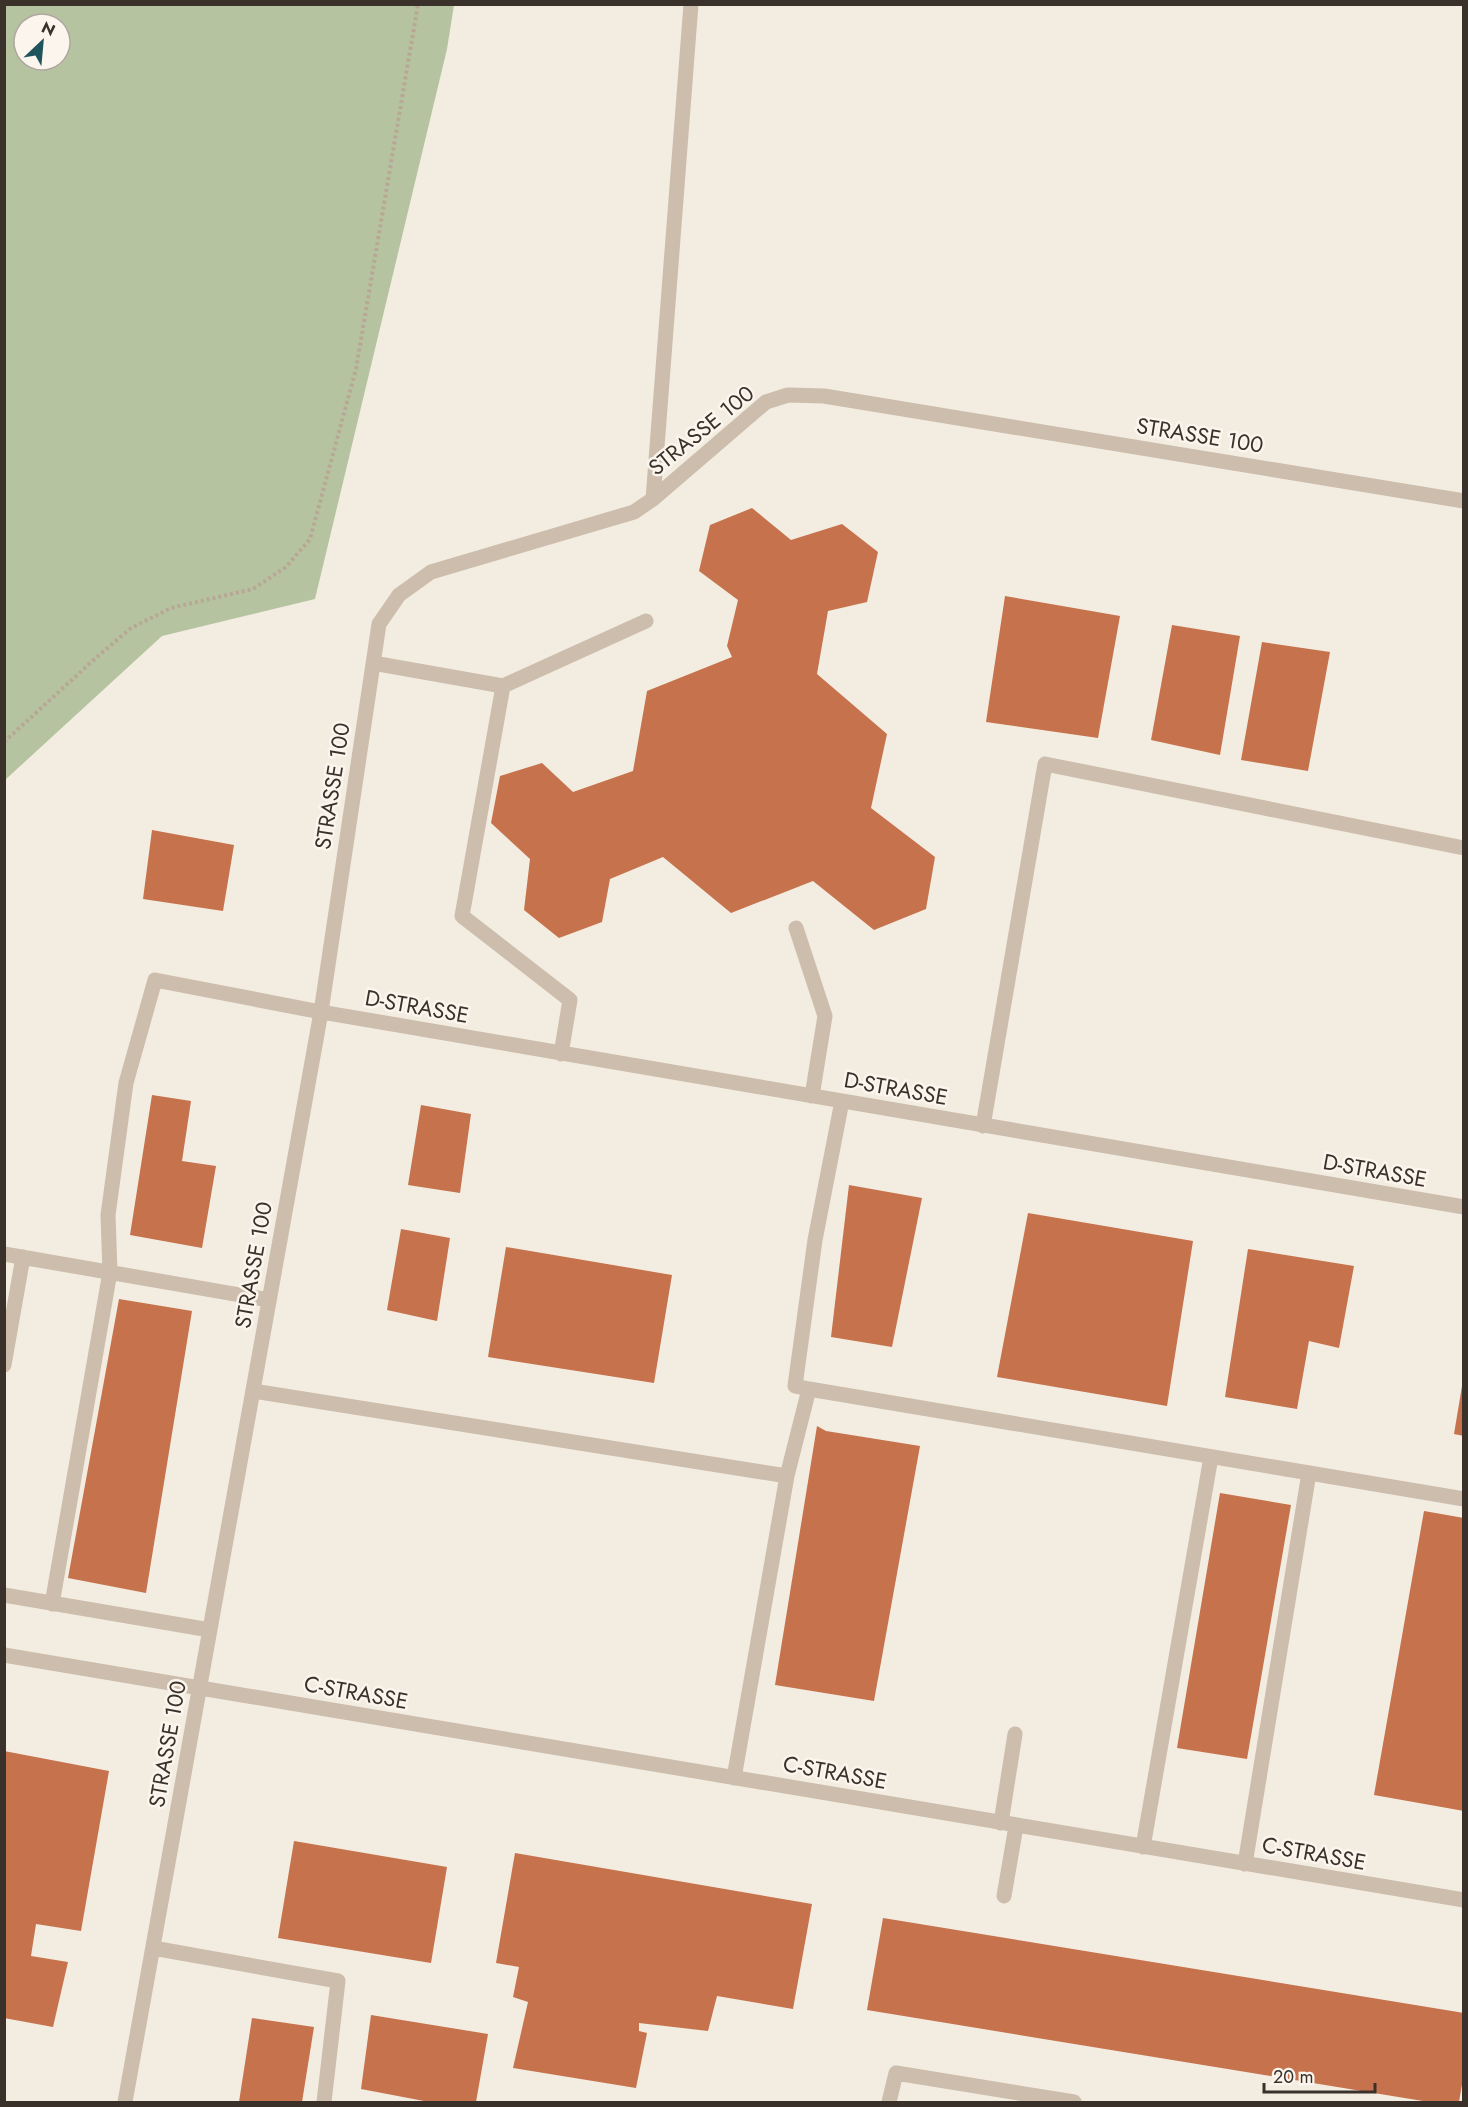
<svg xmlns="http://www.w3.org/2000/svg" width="1468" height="2107" viewBox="0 0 1468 2107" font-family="Jost,sans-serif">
<rect width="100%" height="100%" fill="#f3ece0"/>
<path fill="#b5c3a0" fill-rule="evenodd" d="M 5,4 L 454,5 L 447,49 L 315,599 L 162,636 L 5,780 ZM 24,24 L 60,24 L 60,60 L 24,60 Z"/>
<path fill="#c6724c" d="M 752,508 L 791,540 L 842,524 L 878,552 L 867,602 L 828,611 L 817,674 L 887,734 L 871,808 L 935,857 L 926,909 L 874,930 L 813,881 L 731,913 L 663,857 L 610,879 L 602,922 L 559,938 L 524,910 L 530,859 L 491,823 L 500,776 L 542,763 L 573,792 L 633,771 L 647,691 L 732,657 L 727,646 L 738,600 L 699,571 L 710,525 Z
M 1005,596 L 1120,616 L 1098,738 L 986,722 Z
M 1172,625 L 1240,636 L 1220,755 L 1151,740 Z
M 1262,642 L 1330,652 L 1308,771 L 1241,760 Z
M 152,830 L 234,845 L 223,911 L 143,899 Z
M 152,1095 L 191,1101 L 182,1161 L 216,1166 L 202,1248 L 130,1235 Z
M 421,1105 L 471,1114 L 460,1193 L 408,1185 Z
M 849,1185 L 922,1198 L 892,1347 L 831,1337 Z
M 1028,1213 L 1193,1241 L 1167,1406 L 997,1377 Z
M 401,1229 L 450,1238 L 437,1321 L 387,1310 Z
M 506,1247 L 672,1275 L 654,1383 L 488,1357 Z
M 1248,1249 L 1354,1266 L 1339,1348 L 1309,1341 L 1297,1409 L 1225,1397 Z
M 119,1299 L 192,1311 L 146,1593 L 68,1578 Z
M 1462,1386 L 1464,1386 L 1464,1436 L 1454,1434 Z
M 817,1426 L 826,1431 L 920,1446 L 874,1701 L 775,1685 Z
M 1220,1493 L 1291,1505 L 1247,1759 L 1177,1748 Z
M 1424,1511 L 1464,1518 L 1464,1811 L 1374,1795 Z
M 4,1751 L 109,1771 L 81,1931 L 36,1924 L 31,1956 L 68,1962 L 53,2027 L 4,2018 Z
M 294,1841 L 447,1867 L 431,1963 L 278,1938 Z
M 515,1853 L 812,1904 L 793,2009 L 717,1996 L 708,2031 L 639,2023 L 639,2031 L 647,2033 L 636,2088 L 513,2068 L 528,2002 L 513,1997 L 519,1967 L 496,1963 Z
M 883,1918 L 1464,2013 L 1464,2073 L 1459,2102 L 1429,2102 L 867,2010 Z
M 371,2015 L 488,2034 L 476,2102 L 423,2102 L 424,2101 L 361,2089 Z
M 252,2018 L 314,2027 L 302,2102 L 239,2102 Z"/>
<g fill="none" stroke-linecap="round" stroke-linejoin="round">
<path stroke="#b8a796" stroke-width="4" stroke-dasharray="3 3" stroke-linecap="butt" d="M 4,742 L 98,656 L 131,628 L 171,608 L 253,589 L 286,567 L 310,539 L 356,369 L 418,4"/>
<path stroke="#ccbdac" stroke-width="15" d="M 653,499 L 691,4
M 373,663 L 503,686 L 646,621
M 503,686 L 462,916 L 570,1000 L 561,1054
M 796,928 L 825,1016 L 812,1096
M 983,1126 L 1045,764 L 1464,848
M 4,1254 L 269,1300
M 4,1365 L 23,1257
M 809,1389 L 795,1386 L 815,1240 L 842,1101
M 253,1391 L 787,1476 L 809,1389 L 1464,1499
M 4,1595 L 210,1630
M 52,1604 L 110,1272 L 108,1215 L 126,1083 L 155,980 L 321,1012 L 1464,1207
M 4,1655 L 1464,1900
M 734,1778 L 787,1476
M 1001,1823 L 1015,1734
M 1143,1847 L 1211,1457
M 1245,1864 L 1309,1473
M 1004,1896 L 1016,1826
M 153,1948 L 338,1981 L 324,2102
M 125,2102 L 321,1012 L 379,624 L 399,595 L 431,572 L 634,512 L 653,499 L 766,402 L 788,395 L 824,396 L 1464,501
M 889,2102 L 896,2073 L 1074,2102"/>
</g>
<g text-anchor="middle" stroke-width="5" stroke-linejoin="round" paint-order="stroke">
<g font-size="22" fill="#3a312b" stroke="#fbf5ed">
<text transform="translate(701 430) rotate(-39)" y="8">STRASSE 100</text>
<text transform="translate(1200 435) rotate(9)" y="8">STRASSE 100</text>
<text transform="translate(332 786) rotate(-81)" y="8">STRASSE 100</text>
<text transform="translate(417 1006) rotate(10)" y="8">D-STRASSE</text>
<text transform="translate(896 1088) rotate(10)" y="8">D-STRASSE</text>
<text transform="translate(1375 1170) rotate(10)" y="8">D-STRASSE</text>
<text transform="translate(253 1265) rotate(-80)" y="8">STRASSE 100</text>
<text transform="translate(356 1692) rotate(10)" y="8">C-STRASSE</text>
<text transform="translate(167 1744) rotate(-80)" y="8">STRASSE 100</text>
<text transform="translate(835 1772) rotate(10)" y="8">C-STRASSE</text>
<text transform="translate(1314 1853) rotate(10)" y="8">C-STRASSE</text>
</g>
</g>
<rect width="1468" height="2107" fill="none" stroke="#3a312b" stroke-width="12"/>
<g transform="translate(42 42) rotate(26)"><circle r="28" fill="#fbf5ed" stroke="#aea79f" stroke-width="1.5"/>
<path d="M0-4.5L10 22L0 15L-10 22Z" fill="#20545c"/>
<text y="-9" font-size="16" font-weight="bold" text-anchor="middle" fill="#3a312b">N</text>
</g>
<path d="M1264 2083v9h111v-9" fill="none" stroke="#3a312b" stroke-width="3"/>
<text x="1273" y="2083" font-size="18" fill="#3a312b" stroke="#fbf5ed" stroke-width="4.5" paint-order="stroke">20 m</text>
</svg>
